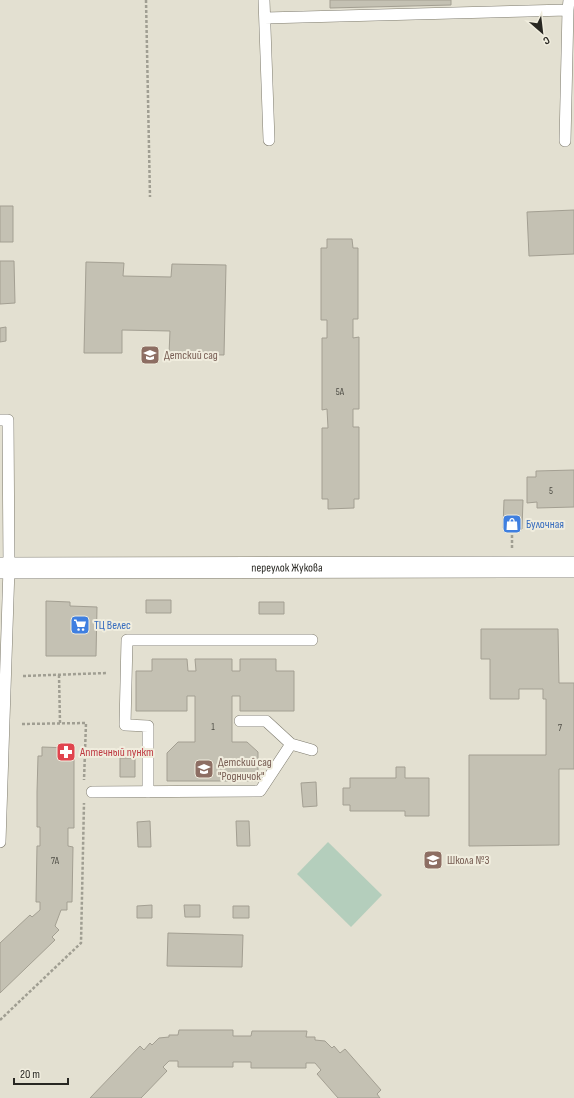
<svg xmlns="http://www.w3.org/2000/svg" width="574" height="1098" viewBox="0 0 574 1098" font-family="'Sofia Sans Condensed',sans-serif">
<rect width="100%" height="100%" fill="#e3e0d1"/>
<path fill="#b4cebc" d="M 328,842 L 382,895 L 351,927 L 297,874 Z"/>
<path fill="#c4c1b3" stroke="#a39f92" d="M 330,0 L 451,0 L 451,5 L 330,8 Z
M 0,206 L 13,206 L 13,242 L 0,242 Z
M 574,210 L 574,254 L 529,256 L 527,212 Z
M 327,239 L 352,239 L 353,248 L 358,248 L 358,319 L 353,319 L 353,338 L 359,337 L 359,409 L 353,409 L 353,427 L 359,427 L 359,499 L 354,499 L 354,508 L 328,509 L 328,499 L 322,499 L 322,428 L 328,428 L 327,409 L 322,410 L 322,338 L 327,338 L 327,320 L 321,320 L 321,248 L 327,248 Z
M 0,261 L 14,261 L 15,303 L 0,304 Z
M 86,262 L 124,263 L 123,276 L 171,277 L 172,264 L 226,265 L 224,355 L 169,354 L 170,331 L 122,330 L 122,353 L 84,353 Z
M 6,327 L 6,341 L 0,342 L 0,328 Z
M 574,470 L 574,507 L 537,508 L 537,502 L 527,503 L 527,477 L 536,477 L 536,471 Z
M 504,500 L 523,500 L 522,529 L 503,528 Z
M 146,600 L 171,600 L 171,613 L 146,613 Z
M 46,601 L 70,602 L 70,606 L 97,607 L 96,656 L 46,656 Z
M 259,602 L 284,602 L 284,614 L 259,614 Z
M 481,629 L 558,629 L 559,683 L 574,683 L 574,769 L 559,769 L 559,845 L 469,846 L 469,755 L 546,755 L 546,699 L 543,699 L 543,689 L 519,689 L 519,699 L 490,699 L 490,659 L 481,659 Z
M 152,659 L 187,659 L 188,671 L 196,671 L 195,659 L 232,659 L 232,671 L 240,671 L 240,659 L 276,659 L 276,671 L 294,671 L 294,711 L 240,711 L 240,696 L 232,696 L 232,742 L 247,742 L 258,752 L 258,781 L 167,781 L 167,753 L 178,742 L 195,742 L 195,696 L 187,696 L 187,711 L 136,711 L 136,671 L 152,671 Z
M 42,747 L 70,748 L 70,757 L 74,757 L 74,828 L 68,828 L 68,846 L 73,847 L 72,902 L 67,902 L 67,910 L 61,910 L 55,926 L 59,930 L 52,937 L 55,940 L 0,993 L 0,943 L 30,915 L 32,917 L 40,910 L 40,902 L 36,902 L 37,846 L 40,846 L 40,827 L 37,827 L 37,792 L 38,756 L 42,756 Z
M 120,758 L 135,758 L 135,777 L 120,777 Z
M 396,767 L 405,767 L 405,778 L 429,778 L 429,816 L 405,816 L 405,811 L 350,811 L 350,805 L 343,805 L 343,788 L 350,788 L 350,778 L 396,778 Z
M 316,782 L 317,806 L 303,807 L 301,783 Z
M 150,821 L 151,847 L 138,847 L 137,822 Z
M 236,821 L 249,821 L 250,846 L 237,846 Z
M 152,905 L 152,918 L 137,918 L 137,906 Z
M 184,905 L 200,905 L 200,917 L 185,917 Z
M 233,906 L 249,906 L 249,918 L 233,918 Z
M 168,933 L 243,935 L 242,967 L 167,966 Z
M 179,1030 L 233,1030 L 233,1036 L 251,1036 L 252,1031 L 307,1031 L 306,1037 L 315,1037 L 315,1040 L 325,1041 L 332,1048 L 334,1046 L 340,1053 L 345,1049 L 381,1090 L 377,1094 L 380,1098 L 338,1098 L 317,1074 L 321,1070 L 315,1063 L 306,1063 L 306,1068 L 251,1068 L 251,1062 L 233,1062 L 233,1067 L 178,1067 L 178,1061 L 169,1061 L 163,1067 L 167,1071 L 141,1098 L 90,1098 L 140,1046 L 144,1050 L 150,1043 L 152,1045 L 159,1038 L 169,1037 L 169,1035 L 178,1035 Z"/>
<g fill="none" stroke-linecap="round" stroke-linejoin="round">
<defs>
<path id="lane" d="M 264,0 L 269,140
M 568,10 L 569,0
M 265,18 L 568,10 L 565,141
M 0,420 L 8,420 L 9,568 L 0,842
M 240,721 L 266,721 L 291,744 L 312,750
M 92,792 L 260,791 L 291,744
M 148,792 L 148,726 L 125,725 L 127,640 L 312,640"/>
<g id="street">
<path id="s1" d="M 0,568 L 574,567"/>
</g>
</defs>
<use href="#lane" stroke="#7e7b6e" stroke-width="12"/>
<use href="#street" stroke="#7e7b6e" stroke-width="22"/>
<path stroke="#a09e92" stroke-width="2.5" stroke-dasharray="3 2" stroke-linecap="butt" d="M 146,0 L 150,197
M 512,548 L 512,534
M 59,675 L 60,723
M 23,676 L 107,673
M 22,724 L 86,723 L 84,780
M 0,1020 L 81,943 L 84,803"/>
<use href="#lane" stroke="#fff" stroke-width="11"/>
<use href="#street" stroke="#fff" stroke-width="21"/>
</g>
<defs>
<symbol id="school-square" viewBox="-11 -11 22 22"><rect x="-9" y="-9" width="18" height="18" rx="4" fill="#8d6e63" stroke="#f0edde"/><path d="M0-5L7-2L0 1L-7-2ZM-4 1L0 2.5L4 1V4Q0 6-4 4Z" fill="#fff"/></symbol>
<symbol id="shop-square" viewBox="-11 -11 22 22"><rect x="-9" y="-9" width="18" height="18" rx="4" fill="#3f7fe0" stroke="#f0edde"/><path d="M-5-2.5h2.3a2.7 3.5 0 0 1 5.4 0H5L5.5 6h-11ZM-1.5-2.5h3a1.5 2.3 0 0 0-3 0Z" fill="#fff"/></symbol>
<symbol id="supermarket-square" viewBox="-11 -11 22 22"><rect x="-9" y="-9" width="18" height="18" rx="4" fill="#3f7fe0" stroke="#f0edde"/><path d="M-6-5.5h2.5l.6 2H6L4.5 2H-2.5L-4.4-4H-6ZM-1.5 3.2a1.3 1.3 0 1 0 .1 0ZM3 3.2a1.3 1.3 0 1 0 .1 0Z" fill="#fff"/></symbol>
<symbol id="pharmacy-square" viewBox="-11 -11 22 22"><rect x="-9" y="-9" width="18" height="18" rx="4" fill="#e0444e" stroke="#f0edde"/><path d="M-2-6h4v4h4v4h-4v4h-4v-4h-4v-4h4Z" fill="#fff"/></symbol>
</defs>
<g fill-rule="evenodd">
<use href="#school-square" x="139" y="344" width="22" height="22"/>
<use href="#shop-square" x="501" y="513" width="22" height="22"/>
<use href="#supermarket-square" x="69" y="614" width="22" height="22"/>
<use href="#pharmacy-square" x="55" y="741" width="22" height="22"/>
<use href="#school-square" x="193" y="758" width="22" height="22"/>
<use href="#school-square" x="422" y="849" width="22" height="22"/>
</g>
<g text-anchor="middle" stroke-width="4" stroke-linejoin="round" paint-order="stroke">
<g font-size="10" fill="#4f4e46">
<text x="340" y="395">5А</text>
<text x="551" y="494">5</text>
<text x="213" y="730">1</text>
<text x="560" y="731">7</text>
<text x="55" y="864">7А</text>
</g>
<g font-size="12" fill="#785e54" stroke="#f0edde" text-anchor="start">
<text x="164" y="359">Детский сад</text>
<text x="218" y="766">Детский сад<tspan x="218" dy="14">"Родничок"</tspan></text>
<text x="447" y="864">Школа №3</text>
</g>
<g font-size="12" fill="#366cbe" stroke="#f0edde" text-anchor="start">
<text x="526" y="528">Булочная</text>
<text x="94" y="629">ТЦ Велес</text>
</g>
<g font-size="12" fill="#282722" stroke="#f0edde">
<text dy="4" stroke="none"><textPath href="#s1" startOffset="287">переулок Жукова</textPath></text>
</g>
<g font-size="12" fill="#be3a42" stroke="#f0edde" text-anchor="start">
<text x="80" y="756">Аптечный пункт</text>
</g>
</g>
<g transform="translate(542 32) rotate(152)" stroke="#f0edde" stroke-width="3" paint-order="stroke">
<path d="M0-3L7 15L0 10L-7 15Z" fill="#282722"/>
<text y="-6" font-size="11" font-weight="bold" text-anchor="middle" fill="#282722">С</text>
</g>
<path d="M14 1078v6h54v-6" fill="none" stroke="#282722" stroke-width="2"/>
<text x="20" y="1078" font-size="12" fill="#282722" stroke="#f0edde" stroke-width="3" paint-order="stroke">20 m</text>
</svg>
